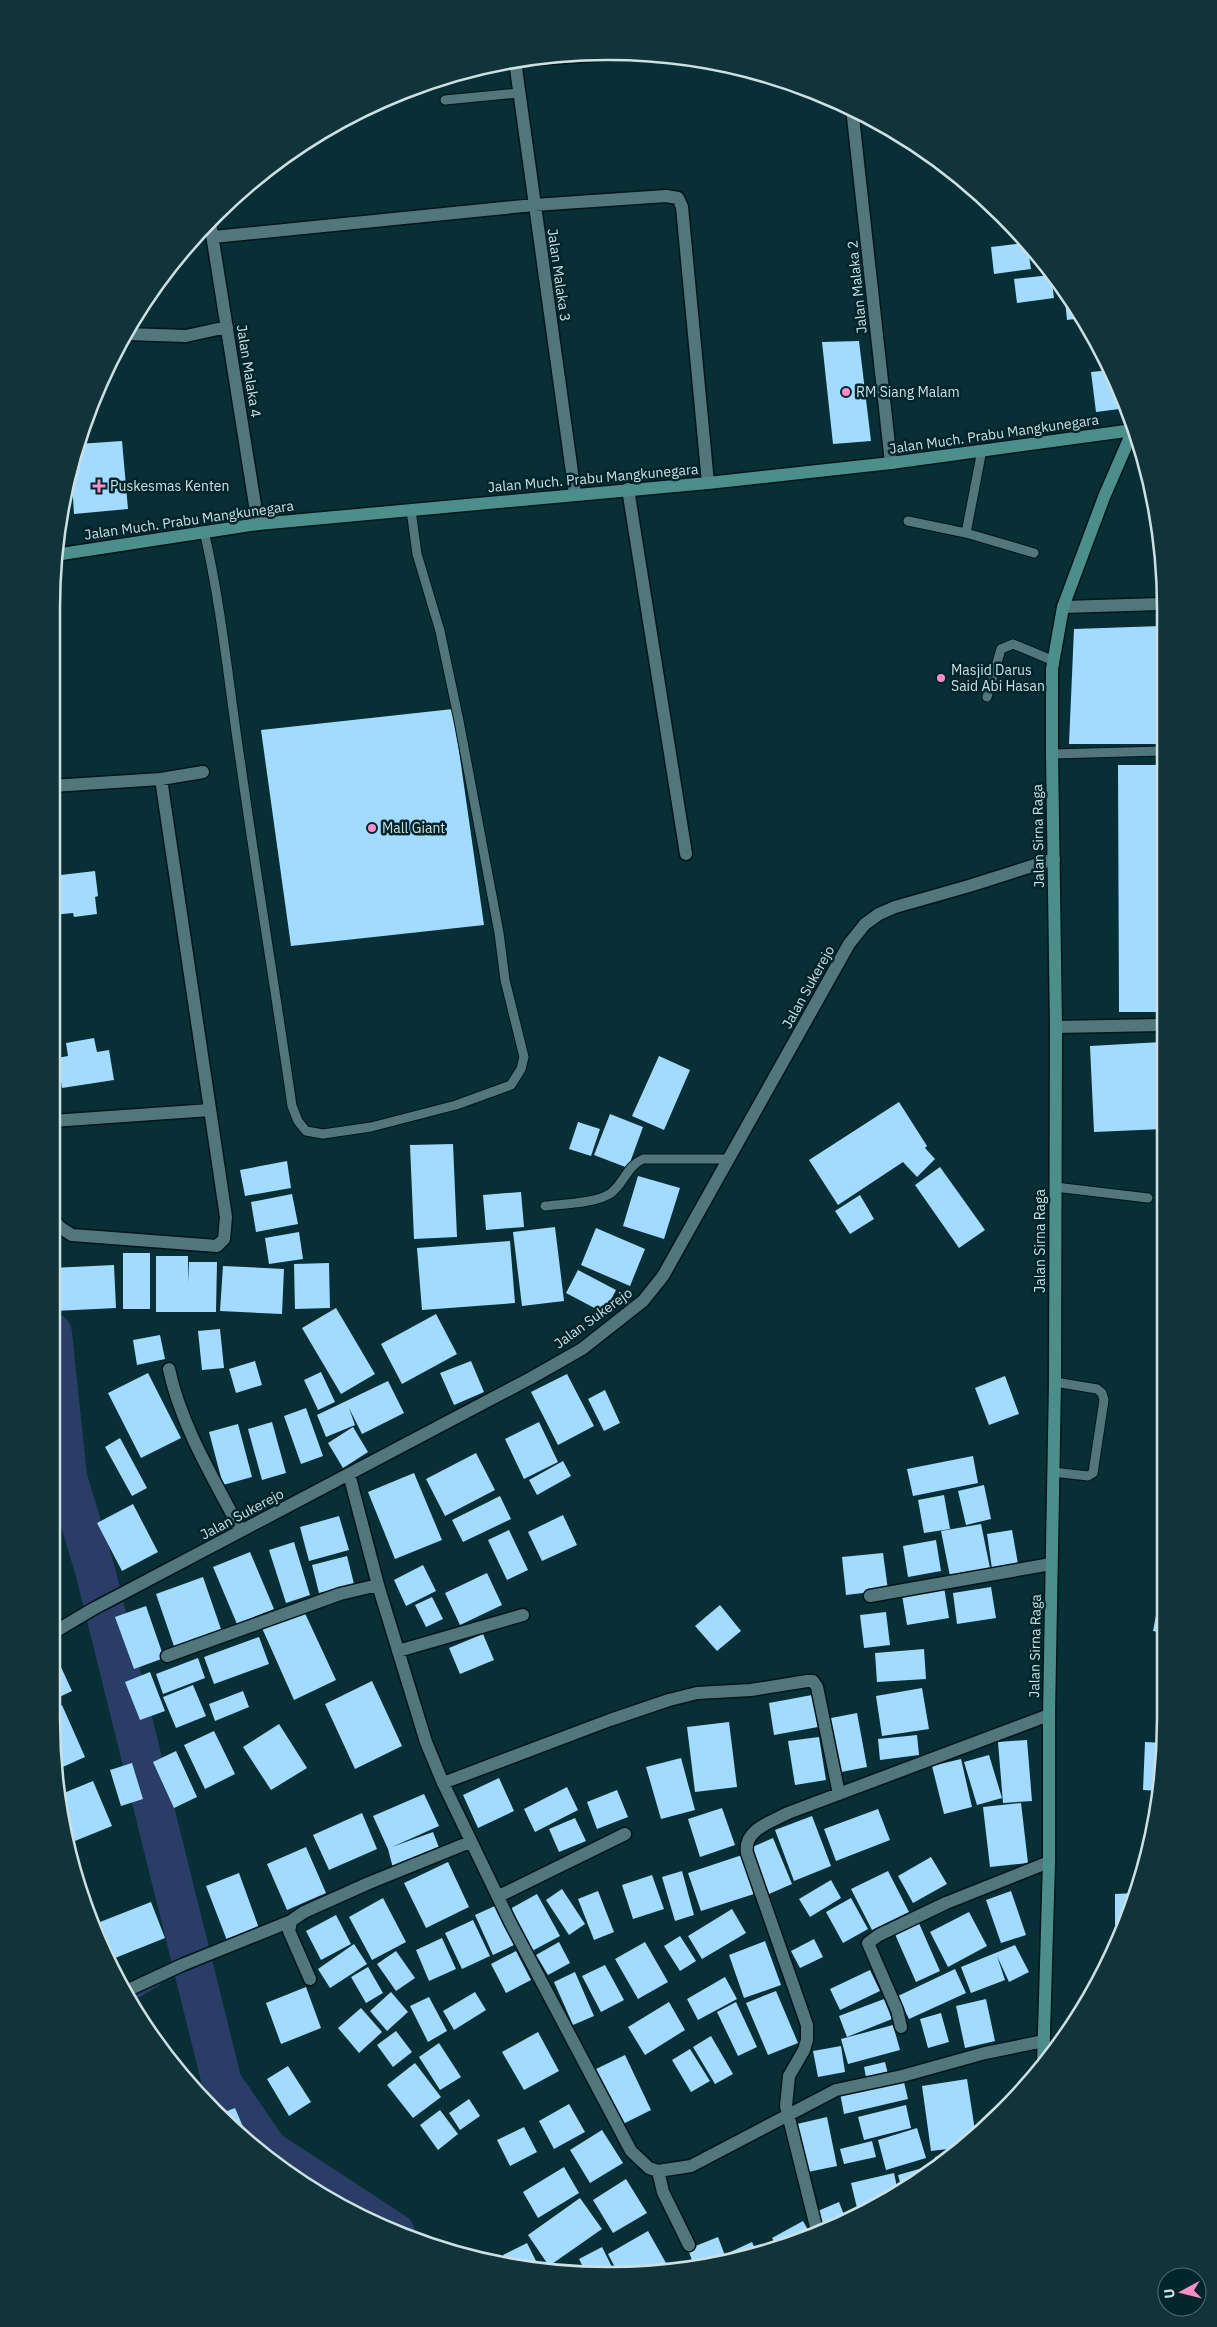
<svg xmlns="http://www.w3.org/2000/svg" width="1217" height="2327" viewBox="0 0 1217 2327" font-family="'IBM Plex Sans',sans-serif">
<rect width="100%" height="100%" fill="#072f35"/>
<g fill="none" stroke-linecap="round" stroke-linejoin="round">
<path stroke="#293d67" stroke-width="7" d="M 128,2000 L 158,1982"/>
<path stroke="#293d67" stroke-width="40" d="M 52,1333 L 67,1477 L 95,1570 L 222,2083 L 268,2150 L 395,2233"/>
</g>
<path fill="#a2dbff" d="M 1023,243 L 1028,249 L 1031,269 L 994,274 L 991,247 Z
M 1051,275 L 1054,298 L 1017,303 L 1014,279 Z
M 1072,299 L 1075,305 L 1082,318 L 1067,320 L 1065,300 Z
M 859,341 L 871,441 L 833,444 L 822,342 Z
M 1110,370 L 1123,396 L 1127,408 L 1096,412 L 1091,372 Z
M 122,441 L 128,509 L 74,514 L 71,464 L 78,444 Z
M 1161,626 L 1162,744 L 1069,744 L 1074,629 Z
M 453,709 L 484,925 L 291,946 L 261,730 Z
M 1118,765 L 1162,765 L 1162,1012 L 1119,1012 Z
M 95,871 L 98,896 L 95,897 L 97,914 L 74,917 L 73,913 L 52,915 L 52,876 Z
M 94,1038 L 97,1052 L 109,1050 L 114,1080 L 62,1088 L 57,1058 L 68,1056 L 66,1043 Z
M 1162,1042 L 1163,1129 L 1094,1132 L 1090,1046 Z
M 659,1056 L 690,1070 L 664,1130 L 632,1116 Z
M 899,1102 L 927,1146 L 925,1148 L 935,1159 L 917,1177 L 903,1162 L 838,1205 L 809,1160 Z
M 610,1114 L 643,1127 L 628,1168 L 594,1155 Z
M 578,1122 L 600,1129 L 591,1156 L 569,1149 Z
M 453,1144 L 457,1237 L 414,1239 L 410,1145 Z
M 287,1161 L 291,1188 L 245,1196 L 240,1170 Z
M 940,1167 L 985,1230 L 959,1248 L 915,1185 Z
M 638,1176 L 680,1188 L 664,1239 L 623,1226 Z
M 521,1192 L 524,1227 L 486,1230 L 483,1195 Z
M 292,1194 L 298,1224 L 256,1232 L 251,1202 Z
M 860,1195 L 874,1219 L 850,1234 L 835,1211 Z
M 555,1227 L 564,1301 L 522,1306 L 513,1232 Z
M 596,1228 L 645,1249 L 630,1286 L 581,1265 Z
M 299,1232 L 303,1259 L 269,1264 L 265,1238 Z
M 510,1241 L 515,1303 L 422,1310 L 417,1248 Z
M 123,1253 L 150,1253 L 150,1309 L 123,1309 Z
M 156,1256 L 188,1256 L 188,1283 L 189,1262 L 217,1262 L 216,1312 L 156,1312 Z
M 329,1263 L 330,1308 L 295,1309 L 294,1264 Z
M 114,1265 L 116,1308 L 54,1311 L 52,1268 Z
M 223,1266 L 284,1269 L 282,1314 L 220,1311 Z
M 578,1270 L 616,1290 L 604,1313 L 566,1293 Z
M 336,1308 L 375,1374 L 341,1394 L 302,1328 Z
M 436,1314 L 457,1354 L 402,1384 L 381,1344 Z
M 220,1329 L 224,1368 L 202,1370 L 198,1331 Z
M 160,1335 L 165,1359 L 137,1365 L 133,1340 Z
M 255,1361 L 262,1385 L 236,1393 L 229,1369 Z
M 471,1361 L 484,1392 L 454,1405 L 440,1373 Z
M 321,1372 L 335,1402 L 318,1410 L 304,1380 Z
M 148,1373 L 181,1438 L 141,1458 L 108,1393 Z
M 567,1374 L 594,1426 L 558,1445 L 531,1392 Z
M 1005,1376 L 1019,1414 L 989,1425 L 975,1388 Z
M 388,1381 L 404,1413 L 362,1434 L 349,1408 L 355,1425 L 326,1437 L 317,1415 Z
M 605,1390 L 620,1423 L 604,1431 L 588,1399 Z
M 306,1408 L 323,1456 L 301,1464 L 284,1416 Z
M 272,1422 L 286,1473 L 262,1480 L 248,1429 Z
M 539,1422 L 558,1462 L 524,1479 L 505,1439 Z
M 238,1424 L 252,1477 L 223,1485 L 209,1432 Z
M 353,1427 L 368,1452 L 343,1468 L 328,1443 Z
M 120,1438 L 147,1488 L 132,1496 L 105,1447 Z
M 476,1453 L 495,1490 L 445,1516 L 426,1479 Z
M 973,1456 L 978,1483 L 913,1496 L 907,1469 Z
M 563,1461 L 571,1476 L 537,1495 L 529,1480 Z
M 414,1473 L 442,1540 L 395,1559 L 368,1492 Z
M 984,1485 L 991,1519 L 966,1525 L 958,1491 Z
M 1163,1488 L 1164,1488 L 1164,1504 L 1160,1504 Z
M 944,1495 L 950,1529 L 924,1533 L 918,1500 Z
M 500,1496 L 511,1519 L 463,1542 L 452,1520 Z
M 133,1504 L 158,1552 L 122,1571 L 97,1523 Z
M 563,1515 L 577,1545 L 542,1561 L 528,1532 Z
M 339,1516 L 349,1550 L 309,1561 L 300,1527 Z
M 981,1524 L 990,1568 L 950,1576 L 941,1531 Z
M 509,1530 L 528,1570 L 507,1580 L 488,1540 Z
M 1012,1530 L 1018,1564 L 992,1569 L 987,1534 Z
M 936,1540 L 941,1571 L 908,1577 L 903,1546 Z
M 294,1542 L 310,1595 L 286,1603 L 269,1550 Z
M 1163,1545 L 1164,1545 L 1164,1568 L 1159,1567 Z
M 250,1552 L 274,1609 L 237,1624 L 213,1567 Z
M 883,1553 L 888,1590 L 846,1595 L 842,1557 Z
M 347,1556 L 354,1584 L 319,1593 L 312,1565 Z
M 423,1565 L 436,1591 L 406,1606 L 394,1580 Z
M 487,1573 L 502,1605 L 460,1625 L 445,1593 Z
M 203,1577 L 223,1635 L 176,1652 L 156,1594 Z
M 1162,1584 L 1164,1585 L 1164,1633 L 1153,1631 Z
M 944,1587 L 949,1618 L 907,1625 L 902,1595 Z
M 991,1587 L 996,1618 L 957,1624 L 953,1593 Z
M 432,1597 L 443,1619 L 426,1627 L 415,1605 Z
M 720,1605 L 741,1631 L 717,1651 L 695,1626 Z
M 146,1606 L 164,1658 L 134,1669 L 115,1617 Z
M 303,1609 L 336,1680 L 294,1700 L 262,1628 Z
M 886,1612 L 890,1645 L 864,1648 L 860,1615 Z
M 483,1634 L 494,1660 L 460,1674 L 449,1648 Z
M 259,1637 L 269,1664 L 214,1684 L 204,1657 Z
M 924,1649 L 926,1679 L 877,1682 L 875,1653 Z
M 55,1654 L 72,1691 L 51,1701 L 51,1656 Z
M 198,1658 L 205,1678 L 163,1694 L 156,1674 Z
M 150,1672 L 165,1711 L 140,1720 L 125,1682 Z
M 372,1681 L 402,1746 L 355,1769 L 325,1704 Z
M 193,1685 L 206,1716 L 176,1728 L 163,1697 Z
M 922,1688 L 929,1729 L 882,1736 L 876,1696 Z
M 243,1691 L 249,1707 L 215,1721 L 209,1704 Z
M 812,1695 L 818,1727 L 774,1735 L 769,1703 Z
M 62,1705 L 85,1757 L 56,1770 L 51,1710 Z
M 857,1713 L 867,1767 L 836,1773 L 826,1719 Z
M 729,1722 L 737,1787 L 695,1792 L 687,1727 Z
M 279,1724 L 307,1768 L 271,1790 L 243,1747 Z
M 214,1731 L 235,1774 L 205,1789 L 184,1745 Z
M 917,1735 L 919,1755 L 880,1760 L 878,1739 Z
M 819,1737 L 826,1780 L 795,1785 L 788,1741 Z
M 1027,1740 L 1032,1801 L 1003,1803 L 998,1742 Z
M 1145,1742 L 1165,1743 L 1159,1791 L 1143,1790 Z
M 176,1751 L 197,1797 L 174,1808 L 153,1762 Z
M 989,1755 L 1002,1798 L 977,1805 L 964,1762 Z
M 681,1758 L 695,1810 L 661,1819 L 646,1767 Z
M 961,1759 L 972,1807 L 944,1814 L 932,1766 Z
M 132,1763 L 143,1799 L 121,1806 L 110,1770 Z
M 499,1778 L 514,1811 L 478,1828 L 463,1795 Z
M 93,1781 L 112,1826 L 70,1843 L 62,1824 L 59,1795 Z
M 567,1787 L 578,1810 L 535,1832 L 524,1809 Z
M 617,1790 L 628,1817 L 597,1829 L 587,1802 Z
M 424,1794 L 439,1826 L 392,1847 L 433,1832 L 440,1850 L 393,1868 L 388,1849 L 373,1816 Z
M 1021,1803 L 1028,1863 L 990,1867 L 983,1807 Z
M 722,1808 L 735,1845 L 700,1857 L 688,1819 Z
M 878,1809 L 890,1840 L 836,1861 L 824,1829 Z
M 362,1813 L 377,1849 L 329,1870 L 313,1835 Z
M 812,1816 L 831,1866 L 794,1881 L 775,1830 Z
M 575,1818 L 586,1841 L 559,1852 L 549,1829 Z
M 773,1838 L 792,1884 L 769,1894 L 750,1848 Z
M 306,1847 L 326,1893 L 287,1910 L 267,1864 Z
M 742,1855 L 754,1894 L 701,1911 L 688,1873 Z
M 931,1857 L 947,1884 L 913,1903 L 898,1876 Z
M 448,1862 L 469,1907 L 426,1928 L 404,1883 Z
M 682,1871 L 694,1915 L 675,1921 L 662,1877 Z
M 888,1871 L 909,1912 L 872,1930 L 851,1889 Z
M 239,1873 L 260,1931 L 228,1943 L 206,1886 Z
M 652,1875 L 664,1909 L 633,1919 L 622,1885 Z
M 831,1880 L 841,1898 L 810,1917 L 799,1899 Z
M 562,1889 L 585,1924 L 569,1935 L 546,1900 Z
M 598,1891 L 614,1932 L 594,1940 L 578,1899 Z
M 1011,1891 L 1026,1935 L 1001,1943 L 986,1900 Z
M 1135,1893 L 1123,1925 L 1115,1925 L 1115,1894 Z
M 537,1894 L 560,1936 L 532,1951 L 510,1909 Z
M 383,1898 L 406,1942 L 372,1960 L 349,1917 Z
M 851,1898 L 868,1929 L 843,1943 L 826,1912 Z
M 151,1902 L 165,1938 L 115,1958 L 100,1922 Z
M 497,1905 L 514,1945 L 493,1955 L 475,1915 Z
M 732,1909 L 746,1933 L 702,1959 L 688,1936 Z
M 969,1912 L 987,1946 L 948,1967 L 930,1932 Z
M 336,1915 L 351,1944 L 321,1960 L 306,1931 Z
M 473,1920 L 490,1956 L 462,1969 L 445,1933 Z
M 918,1921 L 940,1971 L 916,1982 L 894,1932 Z
M 680,1936 L 696,1961 L 680,1971 L 664,1946 Z
M 442,1938 L 456,1969 L 429,1981 L 416,1950 Z
M 814,1939 L 823,1957 L 800,1968 L 791,1951 Z
M 765,1941 L 781,1985 L 744,1998 L 729,1955 Z
M 559,1942 L 570,1963 L 548,1975 L 536,1955 Z
M 645,1942 L 668,1982 L 638,1999 L 615,1959 Z
M 354,1944 L 367,1964 L 330,1988 L 318,1969 Z
M 1015,1945 L 1029,1972 L 1009,1982 L 997,1956 L 1005,1980 L 971,1993 L 961,1967 Z
M 396,1951 L 415,1978 L 396,1991 L 377,1964 Z
M 516,1951 L 531,1980 L 506,1993 L 491,1964 Z
M 605,1965 L 624,2000 L 601,2012 L 582,1976 Z
M 368,1967 L 383,1993 L 366,2003 L 351,1977 Z
M 955,1969 L 966,1993 L 909,2019 L 898,1996 Z
M 870,1970 L 880,1991 L 840,2010 L 830,1989 Z
M 575,1972 L 594,2016 L 573,2025 L 554,1982 Z
M 725,1977 L 737,1999 L 698,2020 L 687,1999 Z
M 306,1987 L 321,2028 L 281,2044 L 266,2003 Z
M 776,1991 L 798,2043 L 768,2055 L 746,2003 Z
M 391,1992 L 408,2012 L 387,2031 L 370,2011 Z
M 475,1992 L 486,2010 L 454,2030 L 443,2011 Z
M 429,1997 L 447,2031 L 428,2042 L 410,2006 Z
M 884,1999 L 892,2019 L 847,2037 L 839,2016 Z
M 986,1999 L 995,2041 L 965,2048 L 956,2006 Z
M 669,2002 L 685,2030 L 645,2055 L 628,2027 Z
M 736,2002 L 757,2047 L 738,2056 L 717,2012 Z
M 361,2008 L 382,2032 L 359,2053 L 338,2028 Z
M 941,2013 L 949,2042 L 928,2048 L 920,2019 Z
M 893,2025 L 900,2050 L 848,2064 L 841,2039 Z
M 396,2031 L 412,2052 L 393,2067 L 377,2045 Z
M 538,2032 L 559,2071 L 524,2090 L 502,2052 Z
M 711,2036 L 733,2074 L 715,2084 L 693,2047 Z
M 439,2043 L 461,2077 L 440,2090 L 419,2057 Z
M 841,2046 L 845,2072 L 818,2077 L 813,2051 Z
M 690,2049 L 710,2081 L 691,2092 L 672,2060 Z
M 625,2055 L 651,2110 L 623,2124 L 596,2069 Z
M 885,2062 L 889,2078 L 867,2082 L 864,2067 Z
M 415,2063 L 441,2097 L 413,2118 L 387,2085 Z
M 288,2066 L 311,2102 L 289,2116 L 267,2079 Z
M 903,2078 L 908,2099 L 844,2114 L 840,2093 Z
M 967,2079 L 976,2137 L 964,2147 L 931,2151 L 922,2086 Z
M 469,2099 L 480,2116 L 460,2130 L 449,2113 Z
M 569,2104 L 585,2132 L 554,2149 L 539,2121 Z
M 906,2105 L 911,2128 L 864,2140 L 858,2117 Z
M 235,2108 L 247,2136 L 241,2138 L 219,2114 Z
M 440,2110 L 458,2134 L 438,2150 L 420,2125 Z
M 827,2117 L 837,2166 L 808,2172 L 797,2124 Z
M 524,2127 L 537,2152 L 510,2166 L 497,2140 Z
M 917,2128 L 926,2158 L 886,2170 L 878,2140 Z
M 602,2130 L 623,2163 L 590,2183 L 570,2150 Z
M 872,2141 L 876,2157 L 844,2164 L 840,2149 Z
M 959,2150 L 938,2167 L 935,2157 Z
M 933,2165 L 934,2170 L 902,2190 L 898,2175 Z
M 564,2167 L 579,2193 L 538,2218 L 523,2192 Z
M 894,2173 L 898,2192 L 858,2212 L 851,2183 Z
M 626,2179 L 647,2213 L 613,2233 L 593,2200 Z
M 580,2198 L 602,2229 L 549,2266 L 528,2235 Z
M 839,2202 L 846,2220 L 821,2233 L 813,2213 Z
M 803,2221 L 812,2237 L 778,2248 L 772,2238 Z
M 648,2231 L 666,2263 L 644,2275 L 619,2275 L 608,2254 Z
M 718,2237 L 727,2261 L 694,2266 L 688,2249 Z
M 752,2242 L 758,2255 L 730,2261 L 726,2254 Z
M 527,2243 L 540,2269 L 507,2264 L 503,2255 Z
M 602,2247 L 616,2275 L 587,2275 L 579,2259 Z"/>
<g fill="none" stroke-linecap="round" stroke-linejoin="round">
<defs>
<path id="lane" d="M 445,100 L 519,93
M 908,521 L 966,533 L 982,450
M 204,531 C 222,608 229,688 241,766 C 257,880 276,993 292,1106 L 298,1121 L 306,1131 L 323,1134 L 371,1127 L 456,1105 L 511,1085 L 521,1069 L 524,1057 L 505,980 L 499,933 L 459,721 L 440,631 L 417,554 L 411,510
M 966,533 L 1034,553
M 987,697 L 1001,649 L 1013,644 L 1054,661
M 1052,754 L 1162,751
M 1055,1187 L 1148,1198
M 545,1206 C 562,1204 598,1203 611,1193 C 624,1183 627,1166 643,1159 L 729,1159
M 1053,1472 L 1088,1476 L 1093,1473 L 1104,1400 L 1102,1393 L 1097,1389 L 1055,1382"/>
<path id="street" d="M 519,60 L 611,54
M 515,61 L 575,494
M 852,108 L 891,463
M 210,222 L 258,524
M 213,237 L 534,205 L 666,196 L 678,198 L 682,207 L 708,483
M 126,334 L 186,336 L 227,327
M 628,489 L 686,854
M 1063,607 L 1161,604
M 52,786 L 161,779 L 203,772
M 1056,1027 L 1162,1025
M 52,1121 L 210,1110
M 52,1213 C 54,1225 62,1229 72,1235 L 217,1246 L 224,1239 L 226,1217 L 161,779
M 169,1369 C 181,1426 214,1479 241,1531
M 349,1474 L 378,1585 L 426,1742 L 443,1783 L 510,1922 L 631,2151 L 649,2168 L 658,2171 L 691,2166 L 836,2090 L 902,2076 L 985,2053 L 1044,2041
M 870,1596 L 1051,1564
M 51,1634 L 93,1609 L 531,1378 L 582,1349 L 643,1301 L 663,1276 L 849,944 L 865,924 L 879,914 L 895,907 L 969,886 L 1054,859
M 398,1651 L 523,1615
M 167,1656 L 340,1594 L 378,1585
M 443,1783 L 610,1720 L 669,1700 L 697,1693 L 751,1690 L 807,1681 L 813,1681 L 817,1687 L 839,1794
M 499,1896 L 625,1834
M 310,1979 L 289,1931 L 291,1921 L 304,1912 L 369,1883 L 470,1842
M 124,1992 L 182,1965 L 291,1921
M 901,2027 L 897,2010 L 868,1943 L 879,1935 L 946,1903 L 1049,1862
M 658,2171 L 663,2192 L 689,2245
M 818,2235 L 786,2106 L 789,2076 L 804,2050 L 807,2040 L 807,2025 L 747,1853 C 743,1830 771,1822 788,1813 L 1049,1715"/>
<path id="secondary" d="M 55,555 L 258,524 L 708,483 L 891,463 L 1133,430
M 1043,2066 L 1049,1862 L 1049,1715 L 1055,1382 L 1056,1027 L 1052,754 L 1052,669 L 1063,607 L 1104,497 L 1133,430"/>
</defs>
<use href="#lane" stroke="#00161a" stroke-width="11"/>
<use href="#street" stroke="#00161a" stroke-width="15"/>
<use href="#secondary" stroke="#00161a" stroke-width="15"/>
<use href="#lane" stroke="#51777d" stroke-width="9"/>
<use href="#street" stroke="#51777d" stroke-width="12"/>
<use href="#secondary" stroke="#4b8e8c" stroke-width="12"/>
</g>
<g fill="#f98fc8" stroke="#00252b" stroke-width="2">
<circle cx="846" cy="392" r="5"/>
<path d="M96.5 478.5h5v5h5v5h-5v5h-5v-5h-5v-5h5z"/>
<circle cx="941" cy="678" r="5"/>
<circle cx="372" cy="828" r="5"/>
</g>
<g text-anchor="middle" stroke-width="5" stroke-linejoin="round" paint-order="stroke">
<g font-size="14" fill="#cce0e3" stroke="#00252b">
<text transform="translate(559 275) rotate(82)" y="5">Jalan Malaka 3</text>
<text transform="translate(857 287) rotate(-96)" y="5">Jalan Malaka 2</text>
<text transform="translate(249 371) rotate(81)" y="5">Jalan Malaka 4</text>
<text transform="translate(994 434) rotate(-8)" y="5">Jalan Much. Prabu Mangkunegara</text>
<text transform="translate(593 478) rotate(-5)" y="5">Jalan Much. Prabu Mangkunegara</text>
<text transform="translate(189 520) rotate(-8)" y="5">Jalan Much. Prabu Mangkunegara</text>
<text transform="translate(1038 836) rotate(-91)" y="5">Jalan Sirna Raga</text>
<text transform="translate(808 987) rotate(-61)" y="5">Jalan Sukerejo</text>
<text transform="translate(1040 1241) rotate(-90)" y="5">Jalan Sirna Raga</text>
<text transform="translate(593 1318) rotate(-36)" y="5">Jalan Sukerejo</text>
<text transform="translate(242 1514) rotate(-28)" y="5">Jalan Sukerejo</text>
<text transform="translate(1035 1646) rotate(-89)" y="5">Jalan Sirna Raga</text>
</g>
<g font-size="14" fill="#cce0e3" stroke="#00252b" text-anchor="start">
<text x="856" y="397">RM Siang Malam</text>
<text x="110" y="491">Puskesmas Kenten</text>
<text x="951" y="675">Masjid Darus<tspan x="951" dy="16">Said Abi Hasan</tspan></text>
<text x="382" y="833">Mall Giant</text>
</g>
</g>
<path d="M0 0H1217V2327H0ZM608 60H609A548 548 0 0 1 1157 608V1719A548 548 0 0 1 609 2267H608A548 548 0 0 1 60 1719V608A548 548 0 0 1 608 60Z" fill="#10343a" fill-rule="evenodd"/>
<path fill="none" stroke="#cce0e3" stroke-width="2.5" d="M608 60H609A548 548 0 0 1 1157 608V1719A548 548 0 0 1 609 2267H608A548 548 0 0 1 60 1719V608A548 548 0 0 1 608 60Z"/>
<g transform="translate(1182 2292) rotate(263)"><circle r="24" fill="#00252b" stroke="#527075"/>
<path d="M0-4L9 19L0 12L-9 19Z" fill="#f98fc8"/>
<text y="-8" font-size="14" font-weight="bold" text-anchor="middle" fill="#cce0e3">U</text>
</g>
</svg>
